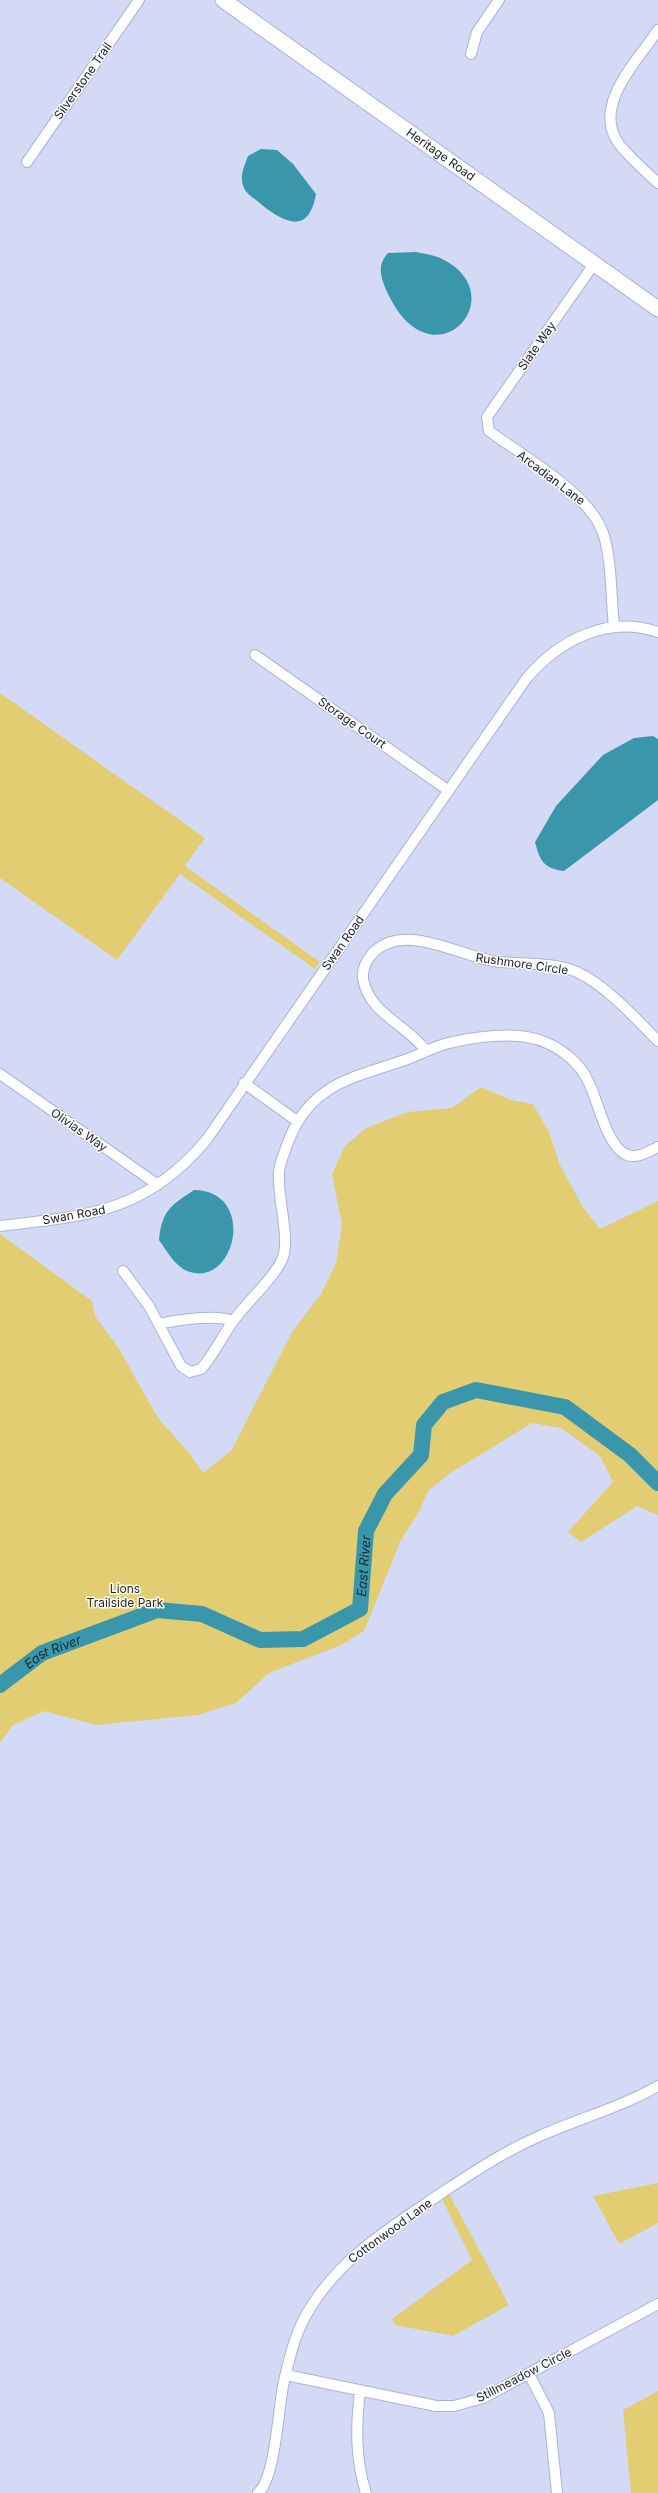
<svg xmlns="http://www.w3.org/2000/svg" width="658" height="2493" viewBox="0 0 658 2493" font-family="Inter,sans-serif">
<rect width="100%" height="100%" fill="#d4daf6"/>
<path fill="#e2cd72" d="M 0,693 L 205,838 L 185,866 L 320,962 L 315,969 L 180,874 L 117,960 L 0,878 Z
M 481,1087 L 511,1100 L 533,1104 L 549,1132 L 560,1165 L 584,1209 L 600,1229 L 658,1201 L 658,1515 L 637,1506 L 581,1542 L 568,1532 L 613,1482 L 600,1456 L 561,1428 L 532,1423 L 449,1474 L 428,1491 L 419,1512 L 401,1540 L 364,1631 L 341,1645 L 269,1673 L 236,1703 L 198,1715 L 96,1725 L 44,1711 L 13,1725 L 0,1743 L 0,1234 L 92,1301 L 95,1316 L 118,1347 L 158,1418 L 190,1454 L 203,1473 L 231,1451 L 292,1332 L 321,1294 L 336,1263 L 342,1225 L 332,1174 L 345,1146 L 366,1128 L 408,1112 L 452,1108 Z
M 658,2183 L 658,2223 L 619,2244 L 593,2196 Z
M 449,2194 L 509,2305 L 453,2336 L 395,2325 L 392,2319 L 472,2260 L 442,2199 Z
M 658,2391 L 658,2493 L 631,2493 L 623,2410 Z"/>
<path fill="#3a96ab" d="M 261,149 L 277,150 L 293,164 L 316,194 C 309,234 286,224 262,205 C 257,200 246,194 244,188 C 239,177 244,167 248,156 Z
M 416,252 C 424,254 435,255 442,259 C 516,295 433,388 388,294 C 381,278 376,266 388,253 Z
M 653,736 L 658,739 L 658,800 L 564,871 C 543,868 540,861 535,842 L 556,806 L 603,755 L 634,738 Z
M 194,1190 C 257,1191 236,1286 190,1272 C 176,1268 167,1251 159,1240 C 162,1211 170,1206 194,1190 Z"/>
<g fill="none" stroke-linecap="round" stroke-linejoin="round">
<path stroke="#3a96ab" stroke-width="16" id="s1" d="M 0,1685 L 42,1653 L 157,1610 L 202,1614 L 260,1640 L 303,1639 L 360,1609 L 366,1531 L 385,1494 L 421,1455 L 424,1425 L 443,1402 L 476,1390 L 565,1407 L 630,1455 L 658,1483"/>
<defs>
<path id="street" d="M 658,30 C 638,60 591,106 619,144 C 630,158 645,171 658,183
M 471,54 L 477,32 L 499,0
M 27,162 L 139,0
M 594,264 L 487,417 L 489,431 C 524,457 592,494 604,536 C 612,563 611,599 614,627
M 255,655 L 449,791
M 426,1051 C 409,1026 369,1014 363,979 C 362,969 366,961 372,954 C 403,921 457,955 493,961 C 520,965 551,961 577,972 C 607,986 634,1017 658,1041
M 0,1074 L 158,1185
M 244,1083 L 297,1121
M 0,1226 C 88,1216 147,1212 207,1139 L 526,679 C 559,640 607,615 658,632
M 123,1271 L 149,1306 L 181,1366 L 190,1372 L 201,1369 C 214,1355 222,1336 234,1320 C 246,1303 277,1275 283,1257 C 290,1237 277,1196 279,1173 C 279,1164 284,1154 287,1145 C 308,1085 351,1078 405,1060 C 422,1054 436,1045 453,1042 C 481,1036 521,1031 547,1043 C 563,1050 579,1063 587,1079 C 598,1098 606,1147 627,1155 C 638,1159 649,1151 658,1147
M 159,1324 C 176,1320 217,1314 233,1321
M 529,2374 L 549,2413 L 557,2493
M 286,2375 L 436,2406 L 454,2406 L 483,2398 L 658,2304
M 360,2390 C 356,2426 355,2458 366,2493
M 258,2493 C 276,2478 278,2406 284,2381 C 289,2360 294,2338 304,2319 C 335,2260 390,2228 443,2192 C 475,2171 507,2150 542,2135 C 581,2118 621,2107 658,2086"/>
<g id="secondary">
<path id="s2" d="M 223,0 L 658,309"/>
</g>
</defs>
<use href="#street" stroke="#a9b2df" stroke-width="12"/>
<use href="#secondary" stroke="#a9b2df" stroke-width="17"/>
<use href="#street" stroke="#fff" stroke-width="10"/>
<use href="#secondary" stroke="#fff" stroke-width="15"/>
</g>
<g text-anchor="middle" stroke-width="3" stroke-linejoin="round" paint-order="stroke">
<g font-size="12" fill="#1b1e30" stroke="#fcfcfc">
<text transform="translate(83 81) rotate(-55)" y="4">Silverstone Trail</text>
<text dy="4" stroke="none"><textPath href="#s2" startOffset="267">Heritage Road</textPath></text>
<text transform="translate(537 346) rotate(-55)" y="4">Slate Way</text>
<text transform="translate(551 478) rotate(37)" y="4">Arcadian Lane</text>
<text transform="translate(352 723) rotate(35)" y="4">Storage Court</text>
<text transform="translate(343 943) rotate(-55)" y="4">Swan Road</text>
<text transform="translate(522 964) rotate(8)" y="4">Rushmore Circle</text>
<text transform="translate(79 1130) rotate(35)" y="4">Olivias Way</text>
<text transform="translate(74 1215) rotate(-10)" y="4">Swan Road</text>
<text transform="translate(390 2231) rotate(-36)" y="4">Cottonwood Lane</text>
<text transform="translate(524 2375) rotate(-27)" y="4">Stillmeadow Circle</text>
</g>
<g font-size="12" fill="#2f2914" stroke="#fcfcfc">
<text x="125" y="1593">Lions<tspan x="125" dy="14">Trailside Park</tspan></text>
</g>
<g font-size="13" font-style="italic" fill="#122e35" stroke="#fcfcfc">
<text dy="5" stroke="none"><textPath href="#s1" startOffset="435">East River</textPath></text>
<text dy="5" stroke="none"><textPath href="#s1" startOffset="63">East River</textPath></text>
</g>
</g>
</svg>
